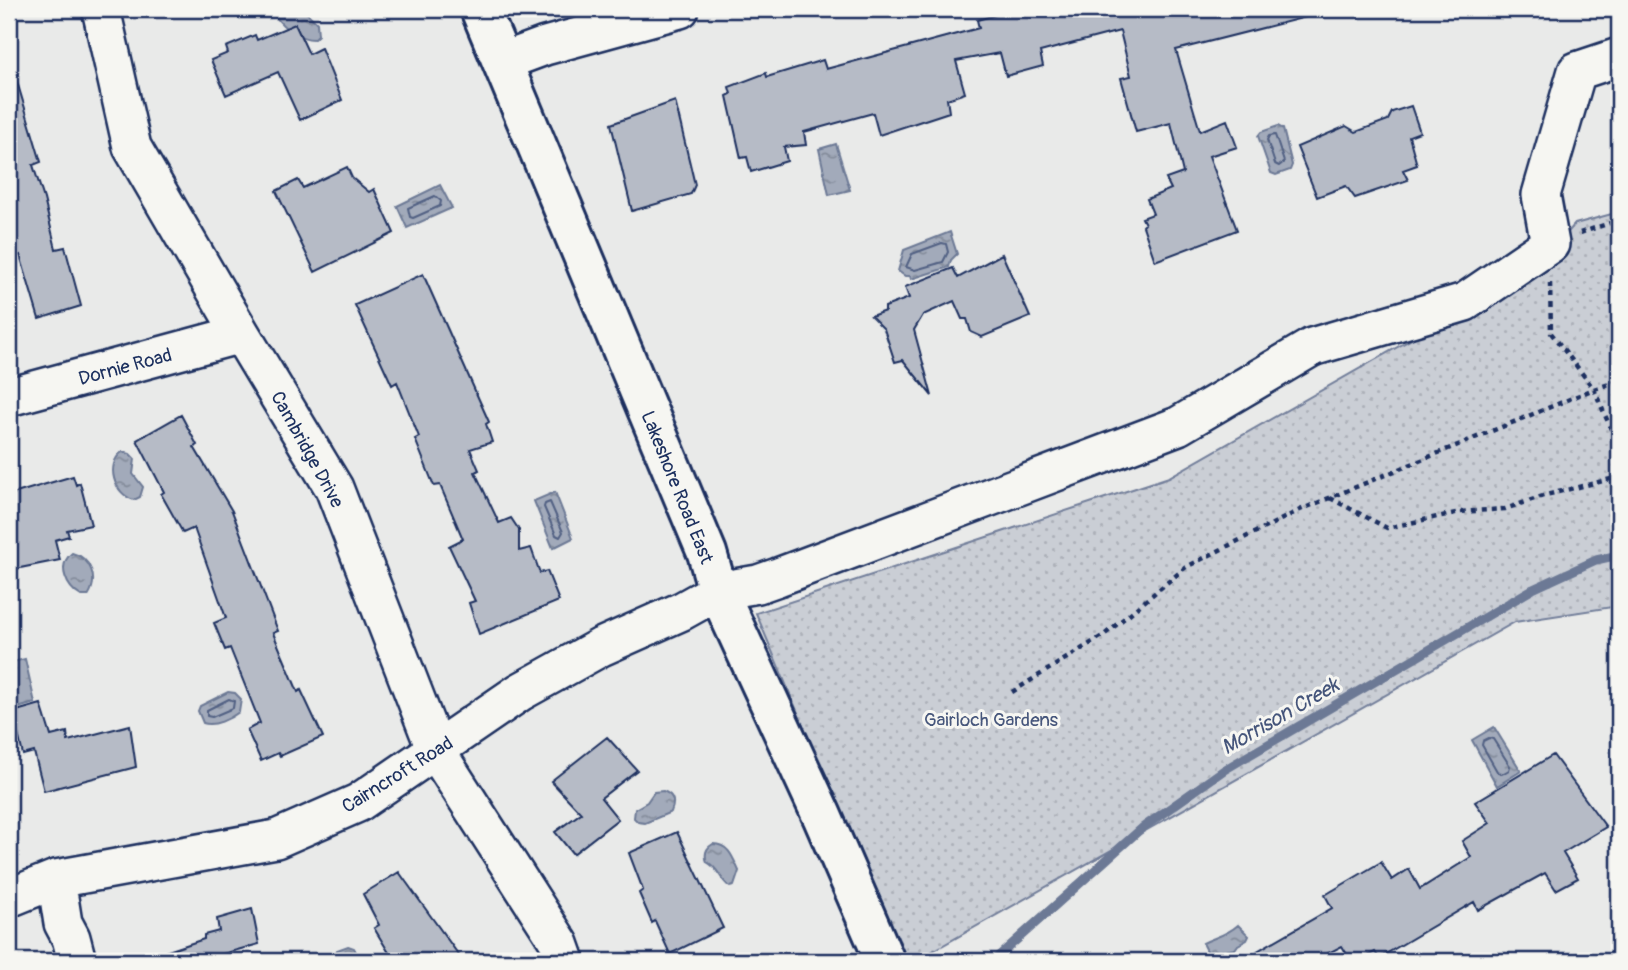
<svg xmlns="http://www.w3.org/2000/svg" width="1628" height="970" viewBox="0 0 1628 970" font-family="Pangolin,sans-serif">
<defs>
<pattern id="park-dots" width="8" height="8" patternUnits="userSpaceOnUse" patternTransform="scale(1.75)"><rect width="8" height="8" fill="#caced5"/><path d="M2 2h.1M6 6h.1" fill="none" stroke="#adb1b9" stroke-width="1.8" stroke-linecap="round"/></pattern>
<pattern id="water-ripples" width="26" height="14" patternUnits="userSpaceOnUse" patternTransform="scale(1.75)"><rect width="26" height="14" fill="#a2aaba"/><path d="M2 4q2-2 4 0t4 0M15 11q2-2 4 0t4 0" fill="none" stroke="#838b9a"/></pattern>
</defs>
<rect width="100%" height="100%" fill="#e9eae9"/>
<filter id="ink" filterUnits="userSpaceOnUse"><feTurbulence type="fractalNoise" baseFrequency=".0143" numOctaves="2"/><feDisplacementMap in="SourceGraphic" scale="14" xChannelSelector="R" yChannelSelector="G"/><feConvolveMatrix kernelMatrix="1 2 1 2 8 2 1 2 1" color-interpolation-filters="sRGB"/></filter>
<g filter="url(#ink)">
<path fill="url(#park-dots)" stroke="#727e9a" stroke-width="2" d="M 1619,212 L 1619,606 L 1515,622 L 915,961 L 902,961 L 756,613 L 1169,477 L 1538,267 L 1575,224 Z"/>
<path fill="url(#water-ripples)" stroke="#6c7995" stroke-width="2" d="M 278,9 L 303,9 L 317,23 L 318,35 L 314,39 C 300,39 284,29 276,17 Z
M 1278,126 L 1283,129 L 1292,165 L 1290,170 L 1276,175 L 1271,173 L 1258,136 L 1261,132 Z
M 836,144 L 850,190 L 829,195 L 819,149 Z
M 440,185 L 452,208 L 407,228 L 397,206 Z
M 950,232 L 957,254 L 951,260 L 949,267 L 911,279 L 910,276 L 905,276 L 898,271 L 904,250 Z
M 122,452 L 130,454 L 135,459 L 133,474 L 143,487 L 140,497 L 134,500 C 114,494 105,465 122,452 Z
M 555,492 L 573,538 L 553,548 L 534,501 Z
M 72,553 C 91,558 99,579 88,596 L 81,596 C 67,588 56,566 72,553 Z
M 25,659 L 35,703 L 14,709 L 9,690 L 9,663 Z
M 228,692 L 235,693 L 241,699 L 239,712 C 230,719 214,727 203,723 L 198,711 L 200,706 Z
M 1494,727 L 1521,771 L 1497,786 L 1472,740 Z
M 663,791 C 674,795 675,802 671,812 L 645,823 L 638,822 L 634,818 L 635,809 L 647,802 L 654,792 Z
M 713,844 C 729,844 733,858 739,871 L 734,886 L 730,887 C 719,879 719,868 707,862 C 704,854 706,848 713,844 Z
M 1238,925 L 1249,936 L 1247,940 L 1238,945 L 1235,949 L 1219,952 L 1210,957 L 1203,943 C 1215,937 1227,935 1238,925 Z
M 348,946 L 354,948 L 361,961 L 332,961 L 337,950 Z"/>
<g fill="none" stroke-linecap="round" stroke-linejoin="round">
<path stroke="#516083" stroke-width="2" d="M 1275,135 L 1284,162 L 1279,166 L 1275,164 L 1267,140 L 1269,136 Z
M 435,196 L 441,201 L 440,206 L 413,218 L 410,217 L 408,208 Z
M 942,243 L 946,244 L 948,252 L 943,262 L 915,270 L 906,267 L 912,254 Z
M 550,502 L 563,532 L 560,537 L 556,535 L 544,507 L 545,504 Z
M 229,699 L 234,701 L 233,708 L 212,717 L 207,716 L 207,710 Z
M 1489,738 L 1493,739 L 1510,766 L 1509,770 L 1502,774 L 1498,773 L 1482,745 L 1483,741 Z"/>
<path stroke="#6c7995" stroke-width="9" d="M 993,961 L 1142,828 L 1224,770 L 1533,589 L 1596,560 L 1619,555"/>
</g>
<path fill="#b6bbc6" stroke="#1b2f5e" stroke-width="2" d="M 1018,9 L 1305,9 L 1306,17 L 1176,50 L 1200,131 L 1227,120 L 1237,147 L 1209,156 L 1237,230 L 1155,261 L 1143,226 L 1145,224 L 1142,218 L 1153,214 L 1147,199 L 1171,189 L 1166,179 L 1183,173 L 1171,123 L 1136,132 L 1121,78 L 1131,76 L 1120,31 L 1040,52 L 1043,66 L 1006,76 L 1000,53 L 956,61 L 965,93 L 947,99 L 949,112 L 879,135 L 873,113 L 804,132 L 806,145 L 784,147 L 787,161 L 751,172 L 747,157 L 741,158 L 727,96 L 731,94 L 729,87 L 766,73 L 767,77 L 823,60 L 826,69 L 979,28 L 977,20 Z
M 295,24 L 309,54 L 321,48 L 342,100 L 300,120 L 278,72 L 226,95 L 211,60 L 228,53 L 226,47 L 255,35 L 257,40 Z
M 15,75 L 41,162 L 33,165 L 44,199 L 56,249 L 65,247 L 81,306 L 39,319 L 20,255 L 9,258 L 9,76 Z
M 675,101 L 695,185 L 691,194 L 632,211 L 611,124 Z
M 1411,106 L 1420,132 L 1409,136 L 1417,165 L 1403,170 L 1408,180 L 1355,198 L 1346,186 L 1317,197 L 1297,147 L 1346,126 L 1356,132 L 1388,120 L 1392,112 Z
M 347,167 L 352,178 L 369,192 L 374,189 L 394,233 L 315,272 L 276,191 L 298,180 L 303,188 Z
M 1002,254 L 1030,317 L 982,337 L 971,332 L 967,319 L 962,319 L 954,301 L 923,315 L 914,330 L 932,396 L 903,360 L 895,362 L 884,329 L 871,316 L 885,311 L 885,307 L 909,298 L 905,287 L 953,268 L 958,278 Z
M 423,274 L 489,422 L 486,424 L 492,442 L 470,449 L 479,470 L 475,472 L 499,523 L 511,518 L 519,530 L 519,551 L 531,548 L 540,573 L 547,571 L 559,601 L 479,634 L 469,603 L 475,601 L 449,546 L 463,539 L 440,485 L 434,486 L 415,439 L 419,437 L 397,382 L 392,385 L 355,305 Z
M 181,415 L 197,445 L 194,447 L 232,511 L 278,631 L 273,633 L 298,692 L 301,690 L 323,737 L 280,756 L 278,753 L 261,761 L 247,730 L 260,723 L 230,648 L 225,650 L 214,623 L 226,618 L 194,528 L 183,533 L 161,494 L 164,492 L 137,440 Z
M 73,476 L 76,485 L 80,483 L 91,525 L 67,530 L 69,536 L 55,540 L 60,560 L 15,569 L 9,546 L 9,495 Z
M 41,704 L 51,736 L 67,732 L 68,741 L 130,725 L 136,767 L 44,791 L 34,752 L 23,755 L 13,712 Z
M 607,737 L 637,770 L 601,798 L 618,819 L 573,854 L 555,832 L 581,813 L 551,781 Z
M 1553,755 L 1606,827 L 1563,853 L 1578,878 L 1556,890 L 1545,873 L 1478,910 L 1474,902 L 1379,958 L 1375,952 L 1357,961 L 1351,961 L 1342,946 L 1313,961 L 1240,961 L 1332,908 L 1325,895 L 1381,862 L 1392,880 L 1409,869 L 1420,889 L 1471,857 L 1462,841 L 1490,823 L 1475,802 Z
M 677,832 L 723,928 L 670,954 L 655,921 L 652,923 L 639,893 L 643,890 L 629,853 Z
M 399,872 L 463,961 L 394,961 L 374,928 L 379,925 L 363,894 Z
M 252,909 L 259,944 L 219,955 L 220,961 L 151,961 L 150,957 L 204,939 L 204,935 L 219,931 L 217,919 Z"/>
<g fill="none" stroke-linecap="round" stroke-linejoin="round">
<defs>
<path id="minor" d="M 101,9 L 132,147 L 241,334 L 334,488 L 436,751 L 560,944 L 566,961
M 502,62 L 545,46 L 680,9
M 9,397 L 241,334
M 56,879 L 63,923 L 71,938 L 77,961
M 9,898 L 56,879 L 276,839 L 358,803 L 520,692 L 601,647 L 682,611 L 718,591 L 758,584 L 778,577 L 1178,426 L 1312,347 L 1465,302 L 1550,244 L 1541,195 L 1577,71 L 1619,57"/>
<path id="major" d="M 480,9 L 707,553 L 718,591 L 822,816 L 885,961"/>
</defs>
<use href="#minor" stroke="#1b2f5e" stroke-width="42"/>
<use href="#major" stroke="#1b2f5e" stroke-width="44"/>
<path stroke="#1b2f5e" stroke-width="4.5" stroke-dasharray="5 5" stroke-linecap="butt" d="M 1580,233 L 1619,220
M 1550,283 L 1551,333 L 1594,389 L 1619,448
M 1330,498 L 1387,528 L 1460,512 L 1505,509 L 1546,495 L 1619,477
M 1012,692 L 1104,635 L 1186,567 L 1300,510 L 1594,389 L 1619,381"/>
<use href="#minor" stroke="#f6f6f2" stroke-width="37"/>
<use href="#major" stroke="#f6f6f2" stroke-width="38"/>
</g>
</g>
<g text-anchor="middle" stroke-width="6" stroke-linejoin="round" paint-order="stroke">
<g font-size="19" fill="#1b2f5e" stroke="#f6f6f2">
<text transform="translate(125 366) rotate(-15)" y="7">Dornie Road</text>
<text transform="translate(308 449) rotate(61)" y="7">Cambridge Drive</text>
<text transform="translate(678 487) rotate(68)" y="7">Lakeshore Road East</text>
<text transform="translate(397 774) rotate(-32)" y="7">Cairncroft Road</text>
</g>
<g font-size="19" fill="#47577c" stroke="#f6f6f2">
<text x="991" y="726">Gairloch Gardens</text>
</g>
<g font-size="21" font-style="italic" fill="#44547a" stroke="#f6f6f2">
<text transform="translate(1280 716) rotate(-30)" y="7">Morrison Creek</text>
</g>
</g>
<rect width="1628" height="970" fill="none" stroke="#f6f6f2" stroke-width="35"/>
<rect x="18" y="18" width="1593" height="935" fill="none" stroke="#1b2f5e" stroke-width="2.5" filter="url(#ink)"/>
</svg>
